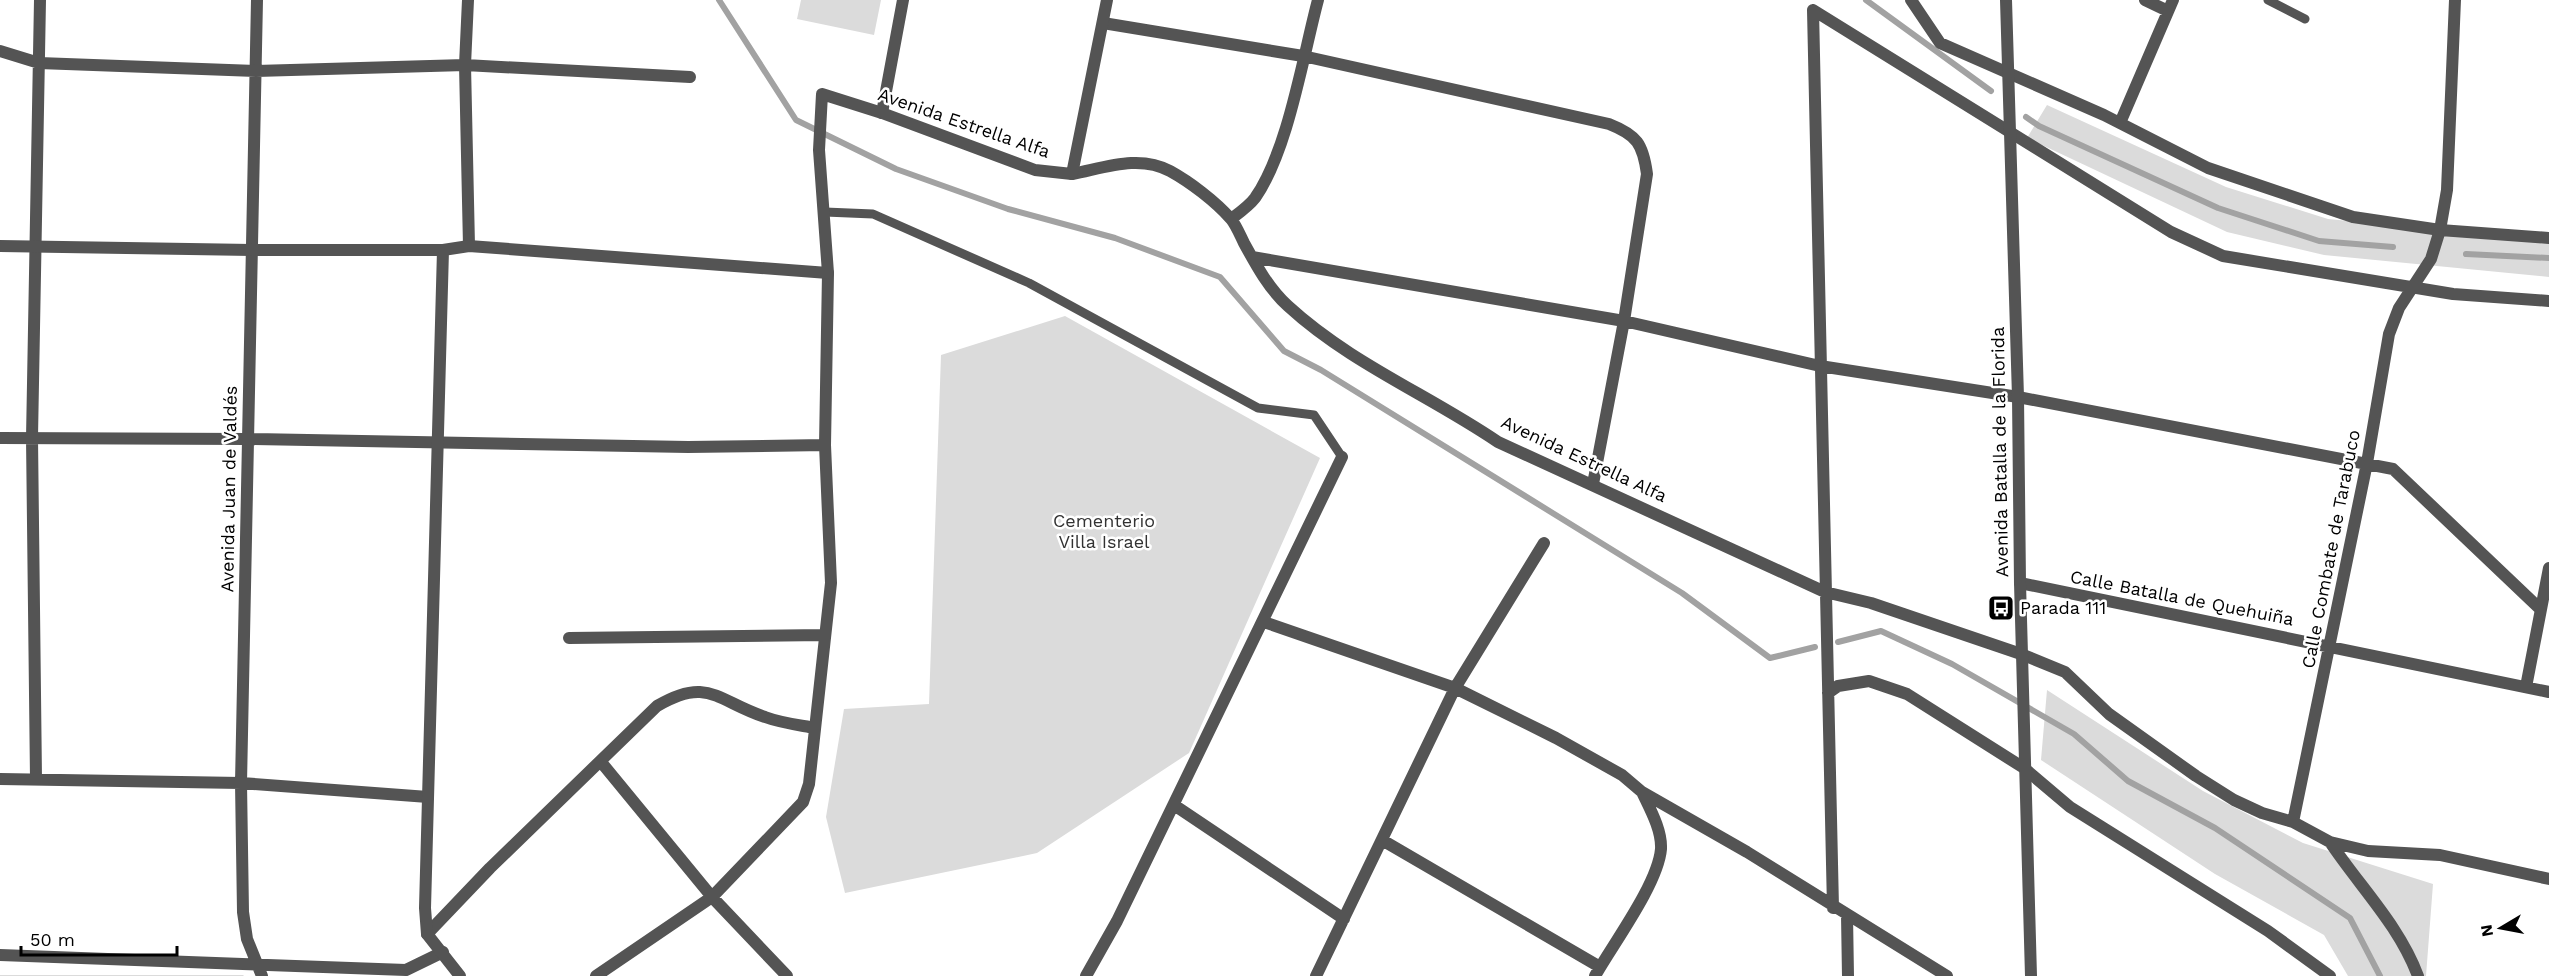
<svg xmlns="http://www.w3.org/2000/svg" width="2549" height="976" viewBox="0 0 2549 976" font-family="'Work Sans',sans-serif">
<rect width="100%" height="100%" fill="#fff"/>
<path fill="#dbdbdb" d="M 801,0 L 881,0 L 874,35 L 797,19 Z
M 2047,105 L 2226,187 L 2328,219 L 2517,237 L 2549,236 L 2549,277 L 2324,255 L 2227,232 L 2027,138 Z
M 1065,316 L 1320,458 L 1189,753 L 1037,853 L 845,893 L 826,817 L 844,709 L 929,704 L 941,355 Z
M 2047,690 L 2203,791 L 2303,843 L 2433,884 L 2426,976 L 2348,976 L 2324,935 L 2215,874 L 2041,760 Z
M 0,975 L 243,975 L 244,976 L 0,976 Z"/>
<g fill="none" stroke-linecap="round" stroke-linejoin="round">
<path stroke="#a2a2a2" stroke-width="6" d="M 719,0 L 796,120 L 896,169 L 1008,209 L 1115,238 L 1220,277 L 1284,351 L 1321,370 L 1682,593 L 1770,658 L 1815,647
M 1866,0 L 1991,91
M 2026,117 L 2039,126 L 2218,208 L 2319,241 L 2393,247
M 2466,254 L 2549,258
M 1838,642 L 1881,631 L 1952,664 L 2074,734 L 2128,781 L 2215,828 L 2350,918 L 2380,976"/>
<path stroke="#545454" stroke-width="9" d="M 2268,0 L 2305,19
M 825,212 L 873,214 L 1029,283 L 1258,408 L 1314,415 L 1342,457"/>
<path stroke="#545454" stroke-width="12" d="M 257,0 L 241,783 L 243,912 L 247,939 L 262,976
M 468,0 L 465,65 L 469,246
M 1911,0 L 1940,43 L 2104,115 L 2208,168 L 2353,217 L 2440,230 L 2549,238
M 2145,0 L 2168,11
M 1813,10 L 1833,908
M 1813,10 L 2171,232 L 2223,256 L 2453,294 L 2549,301
M 1103,23 L 1303,56 L 1609,124 C 1637,135 1643,144 1647,174 L 1624,321 L 1593,484
M 0,51 L 39,63 L 256,71 L 465,65 L 690,77
M 882,113 L 903,0
M 2120,123 L 2173,0
M 1072,174 C 1104,168 1139,154 1170,171 C 1190,182 1215,201 1231,219 C 1236,225 1240,235 1244,243 C 1256,265 1269,289 1288,306 C 1350,363 1429,395 1498,442 L 1825,592 L 1871,603 L 2021,654 L 2065,672 L 2109,714 L 2196,776 L 2234,800 L 2262,813 L 2293,822 L 2330,842 L 2368,851 L 2440,855 L 2549,879
M 1231,219 C 1239,213 1249,206 1255,198 C 1288,151 1303,56 1318,0
M 1252,257 L 1624,321 L 1820,366 L 2018,397 L 2393,469 L 2539,608
M 0,438 L 248,439 L 688,447 L 825,445
M 2020,583 L 2549,692
M 1264,622 L 1455,688 L 1556,738 L 1622,775 L 1642,792 L 1747,852 L 1947,976
M 569,638 L 825,635
M 2526,687 L 2549,568
M 1828,693 L 1838,686 L 1869,681 L 1907,694 L 2024,768 L 2070,807 L 2268,931 L 2330,976
M 601,762 L 712,897 L 787,976
M 0,779 L 241,783 L 428,797
M 36,779 L 32,438 L 40,0
M 1174,805 L 1344,919
M 2293,822 L 2367,463 L 2389,334 L 2399,308 L 2431,259 L 2440,230 L 2447,190 L 2455,0
M 1382,840 L 1600,967
M 2330,842 C 2360,887 2399,925 2418,976
M 1847,915 L 1848,976
M 427,934 L 490,868 L 657,706 C 708,676 717,701 765,717 C 781,723 799,725 815,728
M 0,955 L 406,970 L 443,952
M 596,976 L 712,897 L 803,802 L 809,784 L 831,583 L 825,445 L 828,273
M 1086,976 L 1117,921 L 1342,457
M 1316,976 L 1455,688 L 1544,543
M 1595,976 C 1613,944 1658,884 1661,849 C 1662,830 1650,809 1642,792"/>
<path stroke="#545454" stroke-width="12" d="M 2006,0 L 2018,397 L 2020,583 L 2031,976
M 0,246 L 252,250 L 443,250 L 469,246 L 828,273 L 819,150 L 822,94 L 882,113 L 1035,170 L 1072,174 L 1107,0
M 443,250 L 425,908 L 427,934 L 460,976"/>
</g>
<defs>
<symbol id="bus-square" viewBox="-11 -11 22 22"><rect x="-9" y="-9" width="18" height="18" rx="4" fill="#000" stroke="#fff"/><path d="M-5-6H5V4H4V6H2V4H-2V6H-4V4H-5ZM-3.5-4V0h7V-4ZM-3.5 1.2v1.5H-2V1.2ZM2 1.2v1.5H3.5V1.2Z" fill="#fff"/></symbol>
</defs>
<g fill-rule="evenodd">
<use href="#bus-square" x="1986" y="593" width="30" height="30"/>
</g>
<g text-anchor="middle" stroke-width="5" stroke-linejoin="round" paint-order="stroke">
<g font-size="18" fill="#000" stroke="#fff">
<text transform="translate(964 123) rotate(19)" y="6">Avenida Estrella Alfa</text>
<text transform="translate(2000 452) rotate(-91)" y="6">Avenida Batalla de la Florida</text>
<text transform="translate(1584 459) rotate(25)" y="6">Avenida Estrella Alfa</text>
<text transform="translate(229 489) rotate(-89)" y="6">Avenida Juan de Valdés</text>
<text transform="translate(2331 549) rotate(-79)" y="6">Calle Combate de Tarabuco</text>
<text transform="translate(2182 598) rotate(11)" y="6">Calle Batalla de Quehuiña</text>
</g>
<g font-size="18" fill="#323232" stroke="#fff">
<text x="1104" y="527">Cementerio<tspan x="1104" dy="21">Villa Israel</tspan></text>
</g>
<g font-size="18" fill="#000" stroke="#fff" text-anchor="start">
<text x="2020" y="614">Parada 111</text>
</g>
</g>
<g transform="translate(2501 928) rotate(260)" stroke="#ffffff" stroke-width="4.5" paint-order="stroke">
<path d="M0-4.5L10 22L0 15L-10 22Z" fill="#000000"/>
<text y="-9" font-size="16" font-weight="bold" text-anchor="middle" fill="#000000">N</text>
</g>
<path d="M21 946v9h156v-9" fill="none" stroke="#000000" stroke-width="3"/>
<text x="30" y="946" font-size="18" fill="#000000" stroke="#ffffff" stroke-width="4.5" paint-order="stroke">50 m</text>
</svg>
